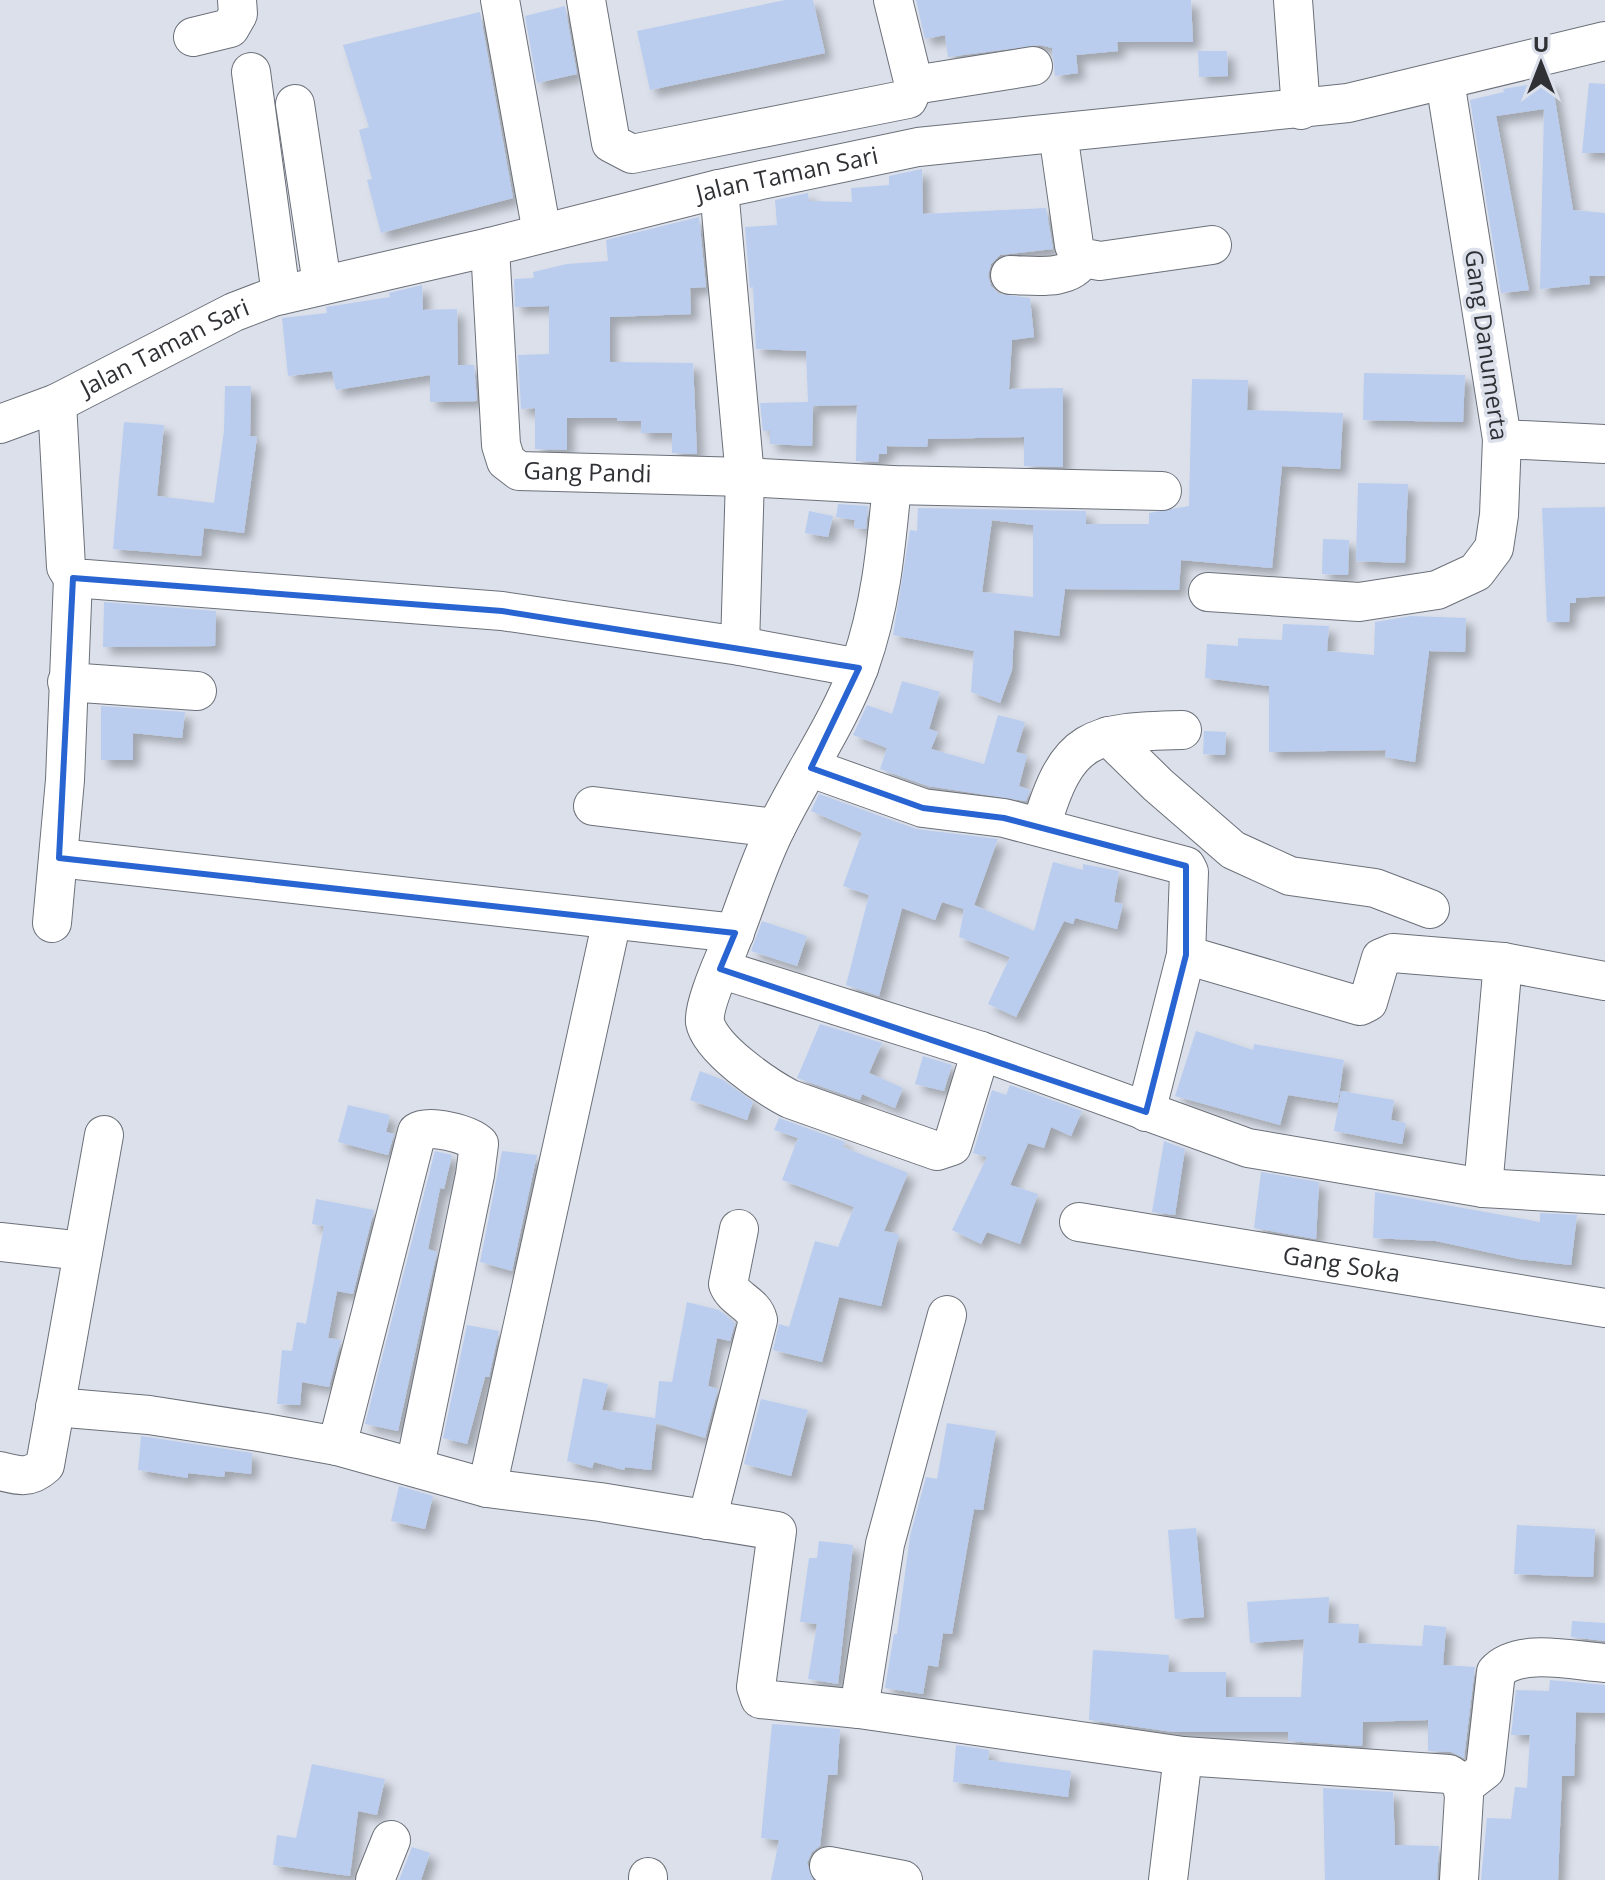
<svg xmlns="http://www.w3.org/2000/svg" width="1605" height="1880" viewBox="0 0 1605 1880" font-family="'Open Sans',sans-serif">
<defs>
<filter id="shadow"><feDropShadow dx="7" dy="7" stdDeviation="4" flood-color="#0004"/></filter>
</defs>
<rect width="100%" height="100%" fill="#dbe0eb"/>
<path fill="#bacdee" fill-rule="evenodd" filter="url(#shadow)" d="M 785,0 L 813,0 L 825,53 L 650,90 L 637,31 Z
M 916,0 L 1191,0 L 1193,42 L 1117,42 L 1118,51 L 1076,55 L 1078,73 L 1055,76 L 1052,48 L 1040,45 L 948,57 L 945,35 L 925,39 Z
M 565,6 L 577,74 L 537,83 L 525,16 Z
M 480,12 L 513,198 L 381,233 L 367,180 L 372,179 L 359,130 L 369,127 L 343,45 Z
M 1198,51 L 1227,51 L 1228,76 L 1199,77 Z
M 1552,81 L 1573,210 L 1605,213 L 1605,276 L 1589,276 L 1590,284 L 1540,289 L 1544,109 L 1496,116 L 1529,290 L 1501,293 L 1470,100 L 1504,92 L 1503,89 Z
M 1589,83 L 1605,84 L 1605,153 L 1582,153 Z
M 922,169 L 923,214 L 1046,208 L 1053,249 L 1000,255 L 991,264 L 988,275 L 991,286 L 999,294 L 1030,298 L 1034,337 L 1012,340 L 1009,389 L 1063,388 L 1063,467 L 1024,466 L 1024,437 L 928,439 L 927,447 L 887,446 L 887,454 L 879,454 L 878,462 L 856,461 L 857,405 L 813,406 L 812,446 L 770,444 L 770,431 L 763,431 L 760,403 L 808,402 L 806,351 L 756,349 L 753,287 L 750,288 L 745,227 L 777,225 L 775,200 L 808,193 L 809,201 L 852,202 L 851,188 L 889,185 L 889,176 Z
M 699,217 L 706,287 L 690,288 L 691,314 L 610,317 L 610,362 L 693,363 L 697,454 L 672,453 L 672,433 L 641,433 L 641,421 L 617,421 L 617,418 L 567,418 L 567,450 L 535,449 L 535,408 L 521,409 L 518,355 L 549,354 L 549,306 L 515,307 L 514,279 L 534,278 L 533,272 L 567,264 L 608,261 L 606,240 Z
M 422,285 L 423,310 L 457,309 L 458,365 L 474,365 L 477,401 L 430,402 L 430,375 L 336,390 L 332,371 L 288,376 L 282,318 L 327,313 L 326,307 L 390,297 L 389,293 Z
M 1364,373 L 1465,375 L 1463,422 L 1363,420 Z
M 1192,379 L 1248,380 L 1247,410 L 1343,413 L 1340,469 L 1282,466 L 1272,568 L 1181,560 L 1179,590 L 1065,589 L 1059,636 L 1014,630 L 1012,670 L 1000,703 L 971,692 L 974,651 L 893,635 L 910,530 L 917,531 L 918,508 L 1086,511 L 1086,524 L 1149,524 L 1149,513 L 1189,506 ZM 992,520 L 1033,525 L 1033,597 L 982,592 Z
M 225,386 L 251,386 L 250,436 L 257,437 L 244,533 L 204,528 L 201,556 L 113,549 L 124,422 L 164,425 L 157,496 L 214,503 L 224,431 Z
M 1358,483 L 1408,484 L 1405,563 L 1356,561 Z
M 838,504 L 868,506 L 866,529 L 854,528 L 855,520 L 836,517 Z
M 1605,507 L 1605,596 L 1576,598 L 1576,603 L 1570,603 L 1569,622 L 1547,622 L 1542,508 Z
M 809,511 L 833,516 L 828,537 L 805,533 Z
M 1323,539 L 1349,540 L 1348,575 L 1322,574 Z
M 104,602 L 216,611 L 215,646 L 103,647 Z
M 1411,616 L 1466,618 L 1465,652 L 1429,651 L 1415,762 L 1385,757 L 1386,750 L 1269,752 L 1269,686 L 1205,678 L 1207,644 L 1238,646 L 1238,638 L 1282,640 L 1283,624 L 1329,626 L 1327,651 L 1374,655 L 1375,622 Z
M 902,681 L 940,692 L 929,729 L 938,732 L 931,749 L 984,764 L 998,715 L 1025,722 L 1016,752 L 1027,755 L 1019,786 L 1030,790 L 1026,801 L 928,786 L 880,769 L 887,748 L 853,735 L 867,705 L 892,714 Z
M 101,706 L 185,712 L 182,738 L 133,733 L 133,760 L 101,760 Z
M 1204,731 L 1226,732 L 1225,755 L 1203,754 Z
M 819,794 L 916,829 L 998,839 L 974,905 L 1034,931 L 1053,862 L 1083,870 L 1083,864 L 1119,871 L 1114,902 L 1123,904 L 1117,929 L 1075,918 L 1073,924 L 1064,921 L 1016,1017 L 988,1004 L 1010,957 L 959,937 L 964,909 L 942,902 L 935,920 L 902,908 L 879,996 L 846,985 L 869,895 L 843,886 L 862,833 L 811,811 Z
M 762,921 L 807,936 L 797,966 L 751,951 Z
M 820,1024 L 882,1043 L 869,1073 L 903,1088 L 895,1108 L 862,1094 L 860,1100 L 797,1078 Z
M 1196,1031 L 1253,1050 L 1254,1044 L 1344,1060 L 1338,1103 L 1288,1095 L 1280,1125 L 1175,1096 Z
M 923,1056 L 952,1065 L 944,1091 L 915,1084 Z
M 700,1071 L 723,1080 L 753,1102 L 747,1120 L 690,1100 Z
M 1010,1085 L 1082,1111 L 1071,1136 L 1051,1127 L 1044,1148 L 1028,1143 L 1010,1185 L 1038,1194 L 1020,1244 L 987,1232 L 981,1244 L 952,1230 L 987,1157 L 973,1153 L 992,1090 L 1006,1095 Z
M 1341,1091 L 1394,1100 L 1391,1120 L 1406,1123 L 1402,1144 L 1334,1131 Z
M 348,1105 L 390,1115 L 386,1132 L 394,1134 L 388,1155 L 338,1142 Z
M 779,1118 L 845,1142 L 843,1147 L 908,1173 L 884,1231 L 899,1234 L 881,1306 L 839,1297 L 822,1362 L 773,1350 L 779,1324 L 789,1327 L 815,1241 L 838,1247 L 854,1207 L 782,1180 L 798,1138 L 774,1130 Z
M 1164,1141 L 1185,1149 L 1175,1215 L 1152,1212 Z
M 435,1151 L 452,1155 L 444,1189 L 440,1188 L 428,1249 L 437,1252 L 398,1431 L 365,1424 Z
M 502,1151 L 537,1155 L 512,1271 L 480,1262 Z
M 1261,1172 L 1319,1182 L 1316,1239 L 1254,1228 Z
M 1375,1192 L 1540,1222 L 1540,1213 L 1577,1215 L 1571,1265 L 1519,1259 L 1436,1241 L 1373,1238 Z
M 316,1199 L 374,1210 L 353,1294 L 337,1291 L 328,1338 L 341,1340 L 329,1387 L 302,1382 L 300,1405 L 277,1404 L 282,1350 L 292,1351 L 297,1322 L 306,1324 L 324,1226 L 312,1224 Z
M 687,1302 L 719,1310 L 735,1323 L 730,1341 L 717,1338 L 708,1386 L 718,1389 L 705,1438 L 656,1423 L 651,1470 L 625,1467 L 624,1470 L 594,1462 L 592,1468 L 567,1461 L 583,1378 L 608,1384 L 602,1410 L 655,1418 L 659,1381 L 672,1382 Z
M 467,1325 L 499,1331 L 489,1377 L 485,1377 L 467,1444 L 443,1438 Z
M 761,1399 L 808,1410 L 791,1476 L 744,1464 Z
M 947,1423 L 996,1431 L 983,1510 L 974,1509 L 952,1634 L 943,1633 L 938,1667 L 928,1665 L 923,1694 L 885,1688 L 894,1634 L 897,1634 L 910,1536 L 926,1477 L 937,1479 Z
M 141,1436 L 252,1453 L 251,1474 L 225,1471 L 224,1477 L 188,1473 L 188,1478 L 138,1470 Z
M 399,1486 L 433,1496 L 425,1529 L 391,1521 Z
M 1517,1525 L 1595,1529 L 1593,1577 L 1514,1574 Z
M 1196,1528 L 1204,1617 L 1175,1619 L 1168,1530 Z
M 819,1541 L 853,1545 L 838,1684 L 808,1679 L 817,1624 L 800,1622 L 809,1558 L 817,1558 Z
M 1329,1597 L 1328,1623 L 1359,1624 L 1358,1643 L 1422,1646 L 1424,1625 L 1446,1627 L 1443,1665 L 1475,1667 L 1464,1758 L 1451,1752 L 1428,1751 L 1428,1720 L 1363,1722 L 1362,1746 L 1288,1741 L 1288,1732 L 1173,1732 L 1089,1720 L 1093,1650 L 1169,1655 L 1168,1672 L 1226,1672 L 1226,1697 L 1301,1697 L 1304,1639 L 1250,1643 L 1247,1602 Z
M 1572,1621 L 1605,1623 L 1605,1641 L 1571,1637 Z
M 1550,1680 L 1605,1685 L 1605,1713 L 1576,1712 L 1574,1776 L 1562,1776 L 1558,1880 L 1481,1880 L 1487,1818 L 1511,1819 L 1515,1787 L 1527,1788 L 1530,1735 L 1511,1735 L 1516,1690 L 1549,1691 Z
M 772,1724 L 840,1729 L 837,1775 L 828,1775 L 820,1846 L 812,1852 L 807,1863 L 813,1880 L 771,1880 L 779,1840 L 761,1838 Z
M 956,1745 L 989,1750 L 988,1760 L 1071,1771 L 1068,1797 L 953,1782 Z
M 312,1764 L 385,1779 L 377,1815 L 358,1811 L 350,1876 L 273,1865 L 277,1835 L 296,1838 Z
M 1323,1788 L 1393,1792 L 1395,1845 L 1439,1846 L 1437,1880 L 1325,1880 Z
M 412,1847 L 430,1853 L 421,1880 L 399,1880 Z"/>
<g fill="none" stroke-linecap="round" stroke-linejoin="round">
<defs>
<g id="minor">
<path d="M 500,0 L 542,233"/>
<path d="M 586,0 L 611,143 L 632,154 L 908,99 L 914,85 L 893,0"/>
<path d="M 1293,0 L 1301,110"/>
<path d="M 193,37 L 230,28 L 238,14 L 237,0"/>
<path d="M 251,72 L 281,295"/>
<path d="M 914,85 L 1033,66"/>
<path d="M 295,104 L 322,284"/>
<path d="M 1058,133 L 1074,245 L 1079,257 L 1100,261 L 1212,245"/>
<path d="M 719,189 L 745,477 L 740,646"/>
<path id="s1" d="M 490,247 L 501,445 L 506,461 L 519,471 L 745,477 L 892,485 L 1162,491"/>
<path d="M 1010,275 C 1033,275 1069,282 1082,259"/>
<path d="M 57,403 L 66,567 L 73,578 L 502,611 L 740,646 L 859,668"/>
<path id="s2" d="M 0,424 L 57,403 L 234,312 L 273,297 L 490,247 L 719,189 L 918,147 L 1348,103 L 1605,41"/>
<path d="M 1502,439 L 1605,444"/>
<path d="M 892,485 C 886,547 881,606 860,665 C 839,722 803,773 776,828 C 757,866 745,908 729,947 C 722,964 703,1006 705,1022 C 710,1049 767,1087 790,1099 L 937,1151 L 952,1146 L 981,1051"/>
<path d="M 1208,592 L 1359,602 L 1437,590 L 1476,572 L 1494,548 L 1499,515 L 1502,439 L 1445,81"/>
<path d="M 67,682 L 197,691"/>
<path d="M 1108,736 L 1158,785 L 1233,850 L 1290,876 L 1375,888 L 1430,909"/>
<path d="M 811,768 L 923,808 L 1004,818 L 1186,866 L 1189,872 L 1186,955 L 1146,1112"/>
<path d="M 593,806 L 776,828"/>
<path d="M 1041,827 C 1067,736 1091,732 1182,730"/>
<path d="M 59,858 L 735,933"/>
<path d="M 52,923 L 65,780 L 73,578"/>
<path d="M 1186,955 L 1360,1006 L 1368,1002 L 1381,958 L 1393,953 L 1503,962 L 1605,981"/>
<path d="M 720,969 L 981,1051 L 1248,1148 L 1483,1188 L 1605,1195"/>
<path d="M 1483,1188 L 1503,962"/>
<path id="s3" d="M 1079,1222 L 1605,1308"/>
<path d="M 0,1242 L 83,1251"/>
<path d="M 55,1407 L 149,1415 L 265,1433 L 337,1446 L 487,1488 L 600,1502 L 777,1531 L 756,1687 L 760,1699 L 859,1709 L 1183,1756 L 1449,1774 L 1461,1782 L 1464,1796 L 1459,1880"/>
<path d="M 337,1446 L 417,1132 C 429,1124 469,1134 479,1144 L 475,1175 L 415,1466"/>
<path d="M 0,1471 C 19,1476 30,1479 45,1465 L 104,1135"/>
<path d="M 487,1488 L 612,920"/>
<path d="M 707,1520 L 758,1320 C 754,1303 734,1300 728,1284 L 739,1229"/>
<path d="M 859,1709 L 885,1544 L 947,1315"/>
<path d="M 1463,1787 L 1485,1770 L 1496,1672 C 1519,1647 1574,1661 1605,1663"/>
<path d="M 829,1866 L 903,1880"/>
<path d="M 375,1880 L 391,1840"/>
<path d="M 648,1880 L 648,1877"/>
<path d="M 1168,1880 L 1183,1756"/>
</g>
</defs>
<use href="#minor" stroke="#6b7079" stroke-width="40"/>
<use href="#minor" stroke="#fff" stroke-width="38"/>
</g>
<path fill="none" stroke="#2965d2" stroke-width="6" stroke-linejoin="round" d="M 73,578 L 502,611 L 859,668 L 811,768 L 923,808 L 1004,818 L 1186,866 L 1186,955 L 1146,1112 L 720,969 L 735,933 L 59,858 Z"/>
<g text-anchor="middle" stroke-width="7" stroke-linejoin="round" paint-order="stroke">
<g font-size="24" fill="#2f3135" stroke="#dbe0eb">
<text dy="8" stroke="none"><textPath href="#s2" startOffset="830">Jalan Taman Sari</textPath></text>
<text transform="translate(1486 345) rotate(82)" y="8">Gang Danumerta</text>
<text dy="8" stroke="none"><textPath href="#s2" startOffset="182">Jalan Taman Sari</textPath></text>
<text dy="8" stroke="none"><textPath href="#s1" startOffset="300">Gang Pandi</textPath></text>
<text dy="8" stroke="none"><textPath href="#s3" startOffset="266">Gang Soka</textPath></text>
</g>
</g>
<g transform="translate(1541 64)" stroke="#dbe0eb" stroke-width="6" paint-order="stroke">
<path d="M0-6L14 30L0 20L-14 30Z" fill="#2f3135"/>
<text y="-12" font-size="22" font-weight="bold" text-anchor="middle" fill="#2f3135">U</text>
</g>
</svg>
